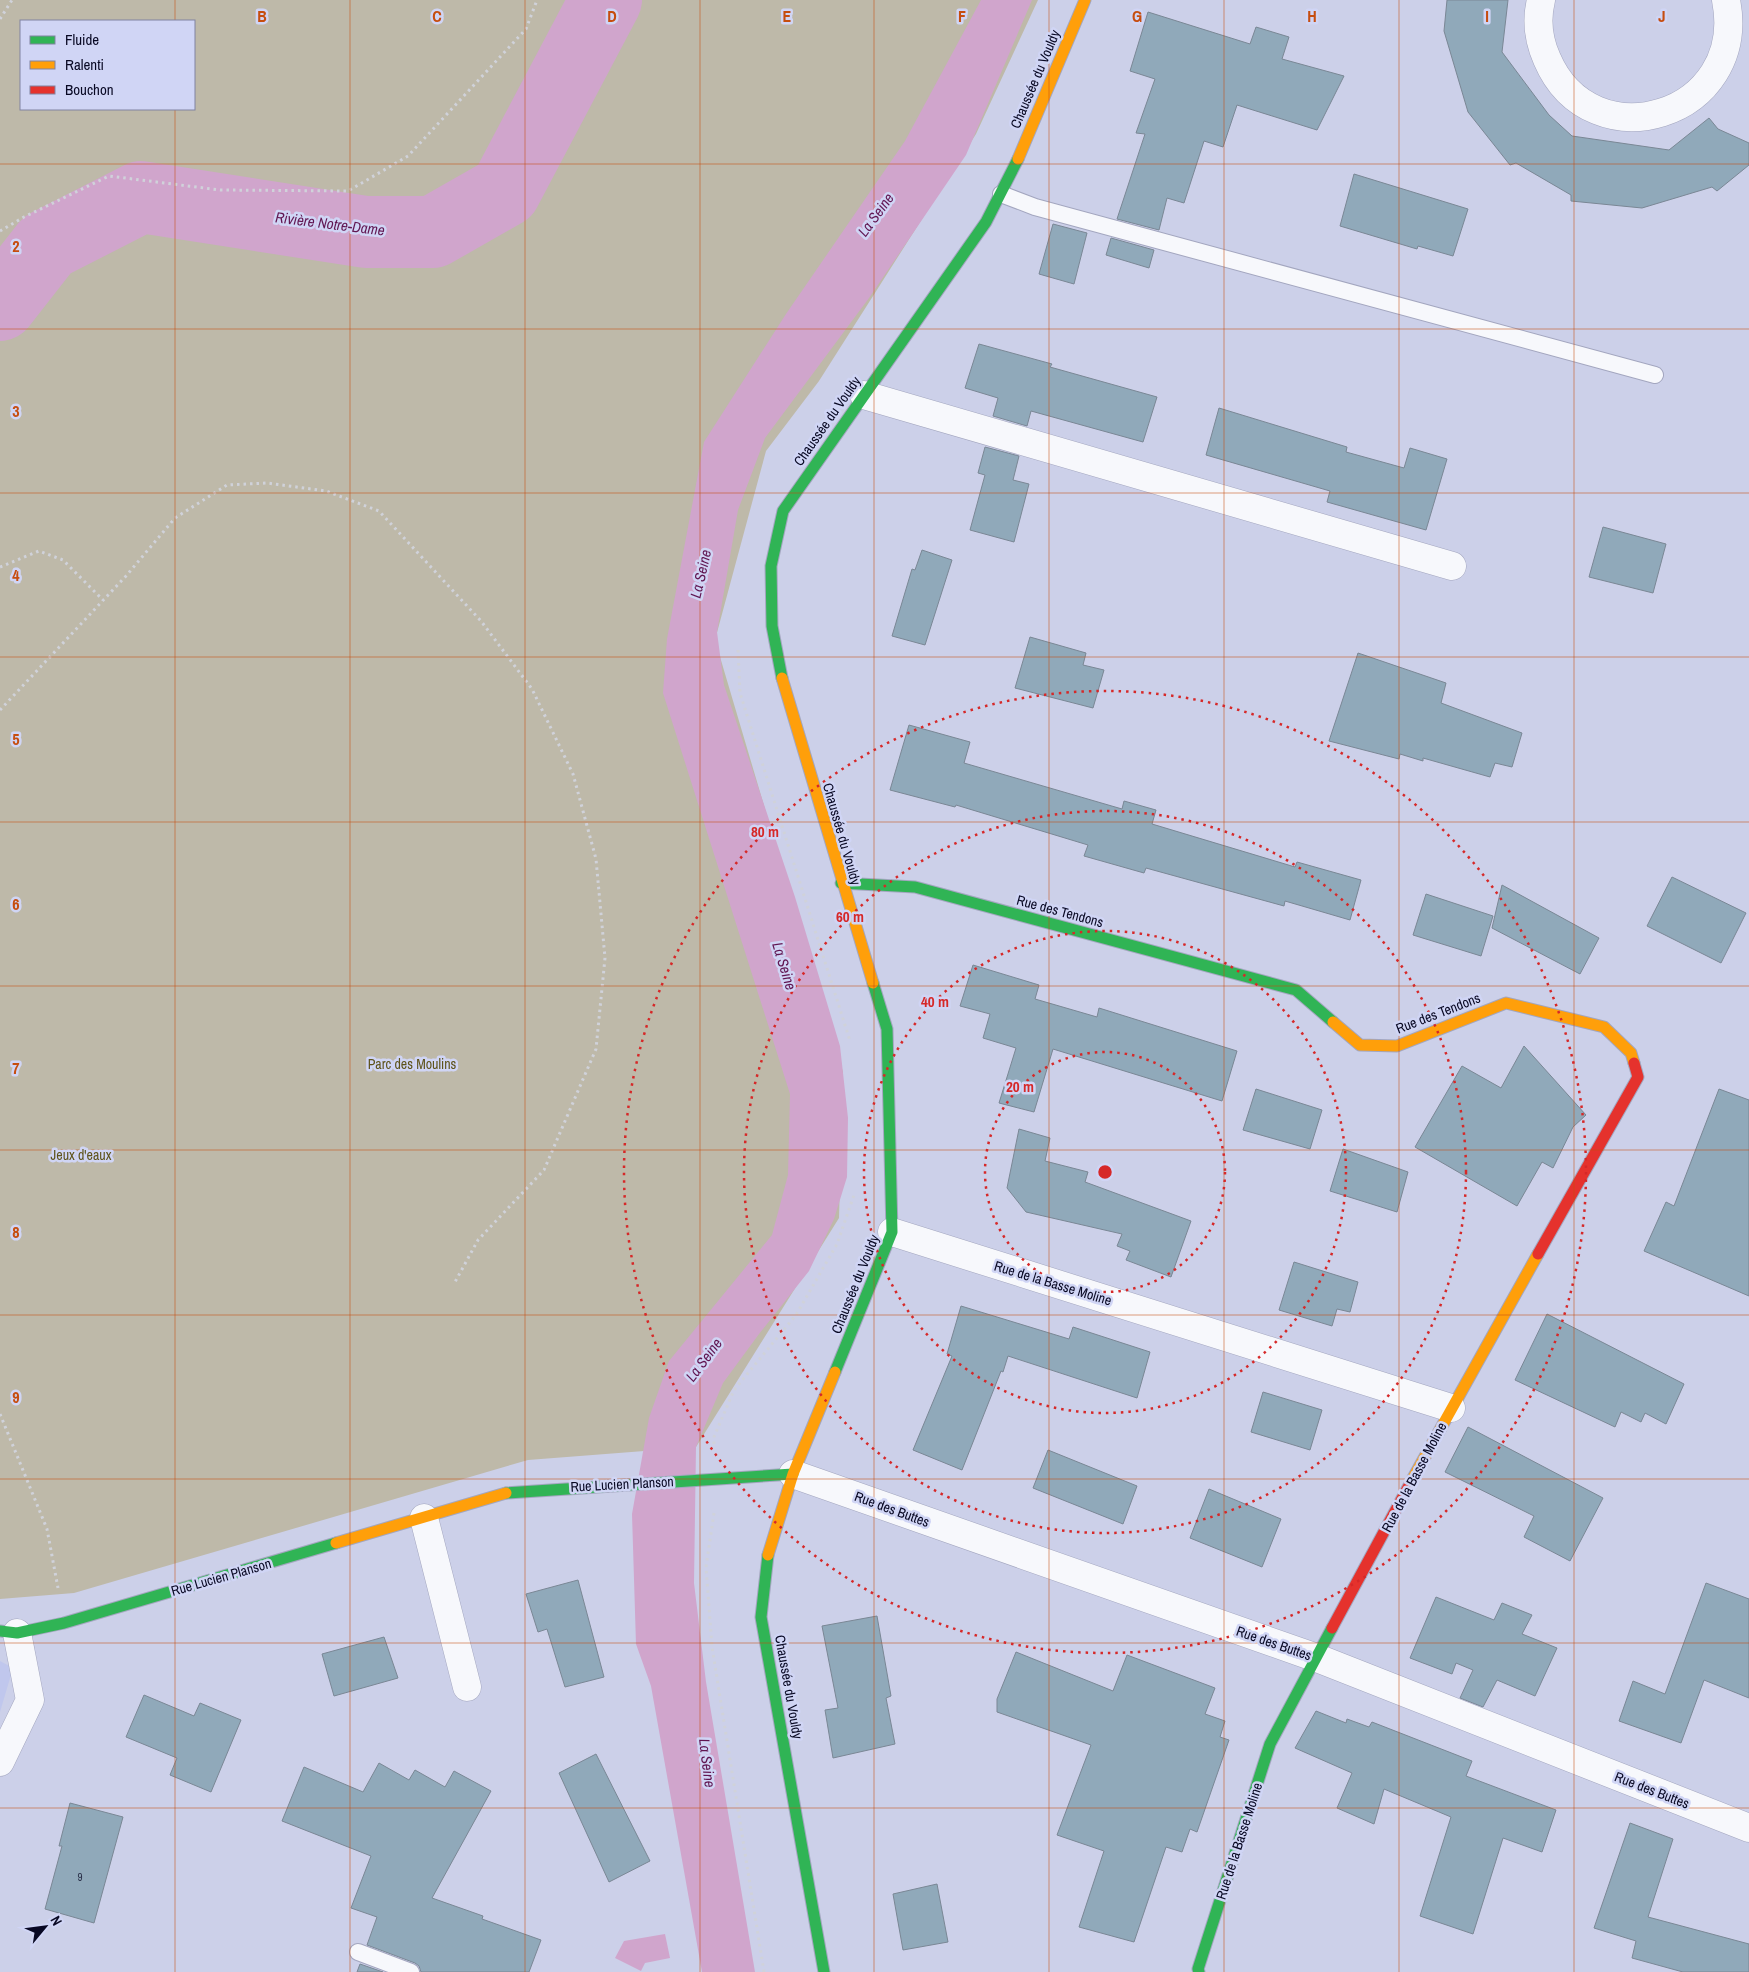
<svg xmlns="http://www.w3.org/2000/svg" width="1749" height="1972" viewBox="0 0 1749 1972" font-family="'Archivo Narrow',sans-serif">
<rect width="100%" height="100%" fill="#ccd0e9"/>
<path fill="#c0c7ed" d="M 0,1661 L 13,1668 L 0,1712 Z"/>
<path fill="#beb9a9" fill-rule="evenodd" d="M 0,0 L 1038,0 L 976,134 L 819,381 L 766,451 L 715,640 L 843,1072 L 839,1218 L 696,1447 L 528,1460 L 74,1593 L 0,1599 ZM 21,21 L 194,21 L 194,109 L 21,109 Z"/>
<path fill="#d0a5cc" d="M 981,0 L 1032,0 L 966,155 L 869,298 L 765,438 L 738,510 L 717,632 L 724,685 L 795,897 L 840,1046 L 848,1118 L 847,1177 L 834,1219 L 809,1271 L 759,1334 L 723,1383 L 696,1447 L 694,1583 L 706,1682 L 755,1972 L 702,1972 L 651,1686 L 636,1644 L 632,1514 L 649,1418 L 669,1361 L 772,1235 L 788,1175 L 790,1094 L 663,693 L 667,639 L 704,442 L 786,314 L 905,141 Z
M 665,1934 L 670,1958 L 645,1963 L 641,1971 L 615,1958 L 624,1941 Z"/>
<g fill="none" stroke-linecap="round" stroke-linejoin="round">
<path stroke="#d0a5cc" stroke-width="72" d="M 0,305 L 47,245 L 141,197 L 366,232 L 433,232 L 505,191 L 606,0"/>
</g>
<path fill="#90a9ba" stroke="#7a8795" d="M 1447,0 L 1508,0 L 1502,52 L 1549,115 L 1572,136 L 1669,150 L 1709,118 L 1718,129 L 1749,143 L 1749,165 L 1717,191 L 1712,187 L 1642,208 L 1571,201 L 1571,195 L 1516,163 L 1510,165 L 1468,112 L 1444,31 Z
M 1148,12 L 1250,44 L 1256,27 L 1289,37 L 1282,59 L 1344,76 L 1317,130 L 1237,105 L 1223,147 L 1204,141 L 1184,203 L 1167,198 L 1159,230 L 1117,219 L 1145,134 L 1136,133 L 1155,79 L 1130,71 Z
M 1354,174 L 1468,209 L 1453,256 L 1418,246 L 1417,249 L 1340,226 Z
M 1053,224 L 1087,233 L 1074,284 L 1039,274 Z
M 1111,238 L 1154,250 L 1149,268 L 1106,255 Z
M 979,344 L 1052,364 L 1050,367 L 1157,397 L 1143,442 L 1031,411 L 1027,426 L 993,416 L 998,398 L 965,388 Z
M 1219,408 L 1347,447 L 1346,452 L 1404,468 L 1410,448 L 1447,459 L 1426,530 L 1327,502 L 1330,491 L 1206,455 Z
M 985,447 L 1019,456 L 1013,480 L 1029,484 L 1014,542 L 970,530 L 985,475 L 978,473 Z
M 1603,527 L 1666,544 L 1653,593 L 1589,577 Z
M 922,550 L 952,560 L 925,645 L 892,636 L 912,569 L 915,570 Z
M 1030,637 L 1086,653 L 1083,665 L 1104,670 L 1093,708 L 1015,688 Z
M 1358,653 L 1446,683 L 1441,703 L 1522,733 L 1512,767 L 1495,763 L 1490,777 L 1423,758 L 1423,761 L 1400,754 L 1399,759 L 1329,741 Z
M 909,725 L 970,742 L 964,763 L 1122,809 L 1124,801 L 1156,810 L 1152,824 L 1295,867 L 1297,862 L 1361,880 L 1350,920 L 1285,901 L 1284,906 L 1146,868 L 1144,873 L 1084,856 L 1088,845 L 956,805 L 955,807 L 890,790 Z
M 1672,877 L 1746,913 L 1721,963 L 1647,926 Z
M 1502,885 L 1599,938 L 1580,974 L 1492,928 Z
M 1426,894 L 1493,916 L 1481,956 L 1413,935 Z
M 973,965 L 1039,985 L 1035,999 L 1097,1017 L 1099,1008 L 1237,1051 L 1222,1101 L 1053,1049 L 1034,1112 L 999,1103 L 1016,1048 L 983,1038 L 990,1014 L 960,1006 Z
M 1524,1046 L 1586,1115 L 1573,1127 L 1553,1168 L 1542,1162 L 1517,1206 L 1415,1147 L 1462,1066 L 1501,1088 Z
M 1256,1089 L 1322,1110 L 1310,1149 L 1243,1130 Z
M 1719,1089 L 1749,1100 L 1749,1296 L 1644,1251 L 1666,1202 L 1674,1206 Z
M 1019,1129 L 1050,1138 L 1045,1161 L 1088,1172 L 1085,1182 L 1191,1221 L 1171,1277 L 1126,1260 L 1130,1251 L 1117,1246 L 1122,1234 L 1026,1212 L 1007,1188 Z
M 1343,1149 L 1408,1172 L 1397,1212 L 1330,1191 Z
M 1294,1262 L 1358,1282 L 1350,1312 L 1337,1309 L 1332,1326 L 1279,1310 Z
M 961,1306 L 1069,1339 L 1073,1327 L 1150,1352 L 1137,1398 L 1008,1356 L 1003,1372 L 1001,1371 L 962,1470 L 913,1450 L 952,1356 L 947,1354 Z
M 1547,1314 L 1684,1384 L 1666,1424 L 1645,1413 L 1641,1422 L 1621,1412 L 1615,1427 L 1515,1380 Z
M 1263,1392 L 1322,1410 L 1310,1450 L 1251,1432 Z
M 1468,1427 L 1603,1498 L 1570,1561 L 1524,1537 L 1534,1516 L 1445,1472 Z
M 1048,1450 L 1137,1486 L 1123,1524 L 1033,1488 Z
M 1209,1489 L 1281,1519 L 1262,1567 L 1190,1538 Z
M 578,1580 L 604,1677 L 565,1687 L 547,1629 L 538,1632 L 526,1594 Z
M 1706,1583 L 1749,1599 L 1749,1698 L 1704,1680 L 1681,1743 L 1619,1721 L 1633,1681 L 1665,1694 Z
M 1436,1597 L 1494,1620 L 1502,1603 L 1532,1615 L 1522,1634 L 1557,1648 L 1535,1696 L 1497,1680 L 1483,1707 L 1460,1698 L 1473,1670 L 1456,1663 L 1452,1674 L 1410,1658 Z
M 877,1616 L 891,1696 L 886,1698 L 895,1744 L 833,1758 L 825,1710 L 838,1708 L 822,1626 Z
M 384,1637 L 398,1678 L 334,1696 L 322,1654 Z
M 1016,1652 L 1113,1691 L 1127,1655 L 1215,1688 L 1205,1714 L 1225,1721 L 1220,1737 L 1229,1740 L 1197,1832 L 1190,1829 L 1182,1852 L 1166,1847 L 1134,1942 L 1079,1927 L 1104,1851 L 1057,1835 L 1091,1745 L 997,1712 L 997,1699 Z
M 144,1695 L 194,1716 L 200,1703 L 241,1720 L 211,1792 L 170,1775 L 177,1758 L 126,1737 Z
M 1316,1711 L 1346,1723 L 1347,1719 L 1369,1727 L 1372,1722 L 1472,1761 L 1466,1776 L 1556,1810 L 1542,1852 L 1503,1838 L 1473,1934 L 1420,1916 L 1451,1817 L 1384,1789 L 1374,1824 L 1337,1808 L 1352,1773 L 1295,1748 Z
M 596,1754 L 650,1861 L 609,1882 L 559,1773 Z
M 379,1763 L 409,1780 L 415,1770 L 445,1787 L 454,1771 L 491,1791 L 432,1898 L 483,1916 L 482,1919 L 541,1940 L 529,1972 L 421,1972 L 419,1966 L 415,1963 L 367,1945 L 377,1917 L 351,1908 L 371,1856 L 282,1821 L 304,1767 L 363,1792 Z
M 70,1803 L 123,1817 L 94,1923 L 45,1909 L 62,1846 L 59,1846 Z
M 1630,1823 L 1673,1839 L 1648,1917 L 1749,1944 L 1749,1972 L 1683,1972 L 1632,1958 L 1636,1941 L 1594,1928 Z
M 937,1884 L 948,1942 L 903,1950 L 893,1894 Z
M 360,1964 L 383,1972 L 357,1972 Z"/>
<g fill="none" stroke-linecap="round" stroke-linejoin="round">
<defs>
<path id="lane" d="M 1001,194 L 1035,207 L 1655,375
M 358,1952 L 411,1972"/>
<path id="street" d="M 1541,0 C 1536,20 1539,41 1547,59 C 1592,164 1749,116 1726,0
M 864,395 L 1452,566
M 892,1232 L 1451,1408
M 793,1474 L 1317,1658 L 1749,1828
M 424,1518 L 467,1687
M 0,1762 L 30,1700 L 17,1633"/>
<path id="fast" d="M 782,678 L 772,626 L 771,566 L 783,511 L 986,222 L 1018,159
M 841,883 L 915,887 L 1296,990 L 1333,1022
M 835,1372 L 892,1232 L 887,1029 L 873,983
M 506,1493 L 793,1474
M 768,1555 L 761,1617 L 824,1972
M 0,1631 L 17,1633 L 64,1623 L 336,1543
M 1199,1972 L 1198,1969 L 1270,1744 L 1332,1628"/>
<path id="slow" d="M 1018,159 L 1085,0
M 782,678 L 873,983
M 1333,1022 L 1360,1045 L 1397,1046 L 1506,1003 L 1604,1027 L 1631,1053 L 1634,1063
M 1412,1480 L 1538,1254
M 336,1543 L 506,1493
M 768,1555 L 793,1474 L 835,1372"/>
<path id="jam" d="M 1538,1254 L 1638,1077 L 1634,1063
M 1332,1628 L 1412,1480"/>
</defs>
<use href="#lane" stroke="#a3a6bf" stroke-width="18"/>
<use href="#street" stroke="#a3a6bf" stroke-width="29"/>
<use href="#fast" stroke="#a3a6bf" stroke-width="13"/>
<use href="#slow" stroke="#a3a6bf" stroke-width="13"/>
<use href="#jam" stroke="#a3a6bf" stroke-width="13"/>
<path stroke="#d0d2da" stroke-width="3" stroke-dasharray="2.5 4" stroke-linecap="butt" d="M 0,19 L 12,0
M 0,231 L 24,217 L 109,176 L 220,190 L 348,191 L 408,156 L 526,29 L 537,0
M 0,567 L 39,551 L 63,560 L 103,600
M 738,650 L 740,693 L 850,1041
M 0,710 L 126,576 L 175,518 L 227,485 L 267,483 L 326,491 L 379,511 L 481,621 L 532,689 L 573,774 L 596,859 L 605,958 L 596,1049 L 544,1170 L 478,1240 L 455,1282
M 0,1414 L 47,1529 L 58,1588
M 714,1444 L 714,1437 L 734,1390 L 796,1315 L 837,1244 L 854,1195
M 714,1513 L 706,1567 L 712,1647 L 764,1972"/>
<use href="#lane" stroke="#f7f8fc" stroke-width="16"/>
<use href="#street" stroke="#f7f8fc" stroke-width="28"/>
<use href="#fast" stroke="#30b455" stroke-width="11"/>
<use href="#slow" stroke="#ff9f0a" stroke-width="11"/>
<use href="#jam" stroke="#e5322d" stroke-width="11"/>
</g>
<path fill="none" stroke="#c64d0f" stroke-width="1" stroke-opacity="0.55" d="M 175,0 L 175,21M 350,0 L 350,1972M 525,0 L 525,1972M 700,0 L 700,1972M 874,0 L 874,1972M 1049,0 L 1049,1972M 1224,0 L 1224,1972M 1399,0 L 1399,1972M 1574,0 L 1574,1972M 175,109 L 175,1972M 0,164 L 1749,164M 0,329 L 1749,329M 0,493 L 1749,493M 0,657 L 1749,657M 0,822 L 1749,822M 0,986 L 1749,986M 0,1150 L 1749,1150M 0,1315 L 1749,1315M 0,1479 L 1749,1479M 0,1643 L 1749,1643M 0,1808 L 1749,1808"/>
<g fill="none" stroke="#d62828" stroke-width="2.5" stroke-dasharray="2.5 5">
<circle cx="1105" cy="1172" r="120"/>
<circle cx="1105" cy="1172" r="241"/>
<circle cx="1105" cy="1172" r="361"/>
<circle cx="1105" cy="1172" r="481"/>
</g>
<g text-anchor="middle" stroke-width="5" stroke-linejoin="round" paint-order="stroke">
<g font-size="11" fill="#2a3049">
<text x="80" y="1881">9</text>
</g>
<g font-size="14" fill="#080823" stroke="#d0d5f5">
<text transform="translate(1035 79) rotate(-67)" y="5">Chaussée du Vouldy</text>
<text transform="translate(827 421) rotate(-55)" y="5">Chaussée du Vouldy</text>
<text transform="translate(842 834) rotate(74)" y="5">Chaussée du Vouldy</text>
<text transform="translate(1060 911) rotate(15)" y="5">Rue des Tendons</text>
<text transform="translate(1438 1013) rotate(-21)" y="5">Rue des Tendons</text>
<text transform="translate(1053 1283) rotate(17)" y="5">Rue de la Basse Moline</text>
<text transform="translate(855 1284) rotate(-68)" y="5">Chaussée du Vouldy</text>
<text transform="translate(1414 1477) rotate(-62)" y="5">Rue de la Basse Moline</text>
<text transform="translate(622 1484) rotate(-3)" y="5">Rue Lucien Planson</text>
<text transform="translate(892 1509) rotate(20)" y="5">Rue des Buttes</text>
<text transform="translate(221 1577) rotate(-16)" y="5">Rue Lucien Planson</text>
<text transform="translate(1274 1643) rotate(19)" y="5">Rue des Buttes</text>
<text transform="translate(789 1687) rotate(80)" y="5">Chaussée du Vouldy</text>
<text transform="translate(1652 1790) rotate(21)" y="5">Rue des Buttes</text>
<text transform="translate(1239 1841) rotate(-72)" y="5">Rue de la Basse Moline</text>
</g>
<g font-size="14" fill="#5e531a" stroke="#d0d5f5">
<text x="412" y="1069">Parc des Moulins</text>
<text x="81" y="1160">Jeux d'eaux</text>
</g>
<g font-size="15" font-style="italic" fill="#611652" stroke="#d0d5f5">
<text transform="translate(876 215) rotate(-54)" y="5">La Seine</text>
<text transform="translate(330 224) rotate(7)" y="5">Rivière Notre-Dame</text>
<text transform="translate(701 574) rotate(-77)" y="5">La Seine</text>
<text transform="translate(784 966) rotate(73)" y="5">La Seine</text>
<text transform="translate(704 1360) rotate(-53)" y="5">La Seine</text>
<text transform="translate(707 1763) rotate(83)" y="5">La Seine</text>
</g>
</g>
<g font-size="16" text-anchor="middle" font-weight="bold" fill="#c64d0f" stroke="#d0d5f5" stroke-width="5" stroke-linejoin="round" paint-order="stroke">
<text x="262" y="22">B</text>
<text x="437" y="22">C</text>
<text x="612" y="22">D</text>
<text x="787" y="22">E</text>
<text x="962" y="22">F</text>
<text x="1137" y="22">G</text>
<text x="1312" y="22">H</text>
<text x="1487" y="22">I</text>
<text x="1662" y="22">J</text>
<text x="16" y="252">2</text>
<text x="16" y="417">3</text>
<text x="16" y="581">4</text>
<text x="16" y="745">5</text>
<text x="16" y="910">6</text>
<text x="16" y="1074">7</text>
<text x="16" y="1238">8</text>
<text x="16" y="1403">9</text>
</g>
<circle cx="1105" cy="1172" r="8" fill="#d62828" stroke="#d0d5f5" stroke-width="2.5"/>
<g font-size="15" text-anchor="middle" font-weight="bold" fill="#d62828" stroke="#d0d5f5" stroke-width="5" stroke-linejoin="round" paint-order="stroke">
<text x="765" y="837">80 m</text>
<text x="850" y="922">60 m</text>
<text x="935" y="1007">40 m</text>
<text x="1020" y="1092">20 m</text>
</g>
<rect x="20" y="20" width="175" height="90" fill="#d0d5f5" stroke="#8083a1"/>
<rect x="30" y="36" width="25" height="8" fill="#30b455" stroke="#8083a1"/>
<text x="65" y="45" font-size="15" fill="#080823">Fluide</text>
<rect x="30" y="61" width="25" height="8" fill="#ff9f0a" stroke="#8083a1"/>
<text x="65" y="70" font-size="15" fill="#080823">Ralenti</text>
<rect x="30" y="86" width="25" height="8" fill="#e5322d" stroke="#8083a1"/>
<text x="65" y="95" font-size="15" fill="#080823">Bouchon</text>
<g transform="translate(45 1927) rotate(61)" stroke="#d0d5f5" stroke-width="4" paint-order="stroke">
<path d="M0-4L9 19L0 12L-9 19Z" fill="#080823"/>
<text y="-8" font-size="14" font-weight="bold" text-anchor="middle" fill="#080823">N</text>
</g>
</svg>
